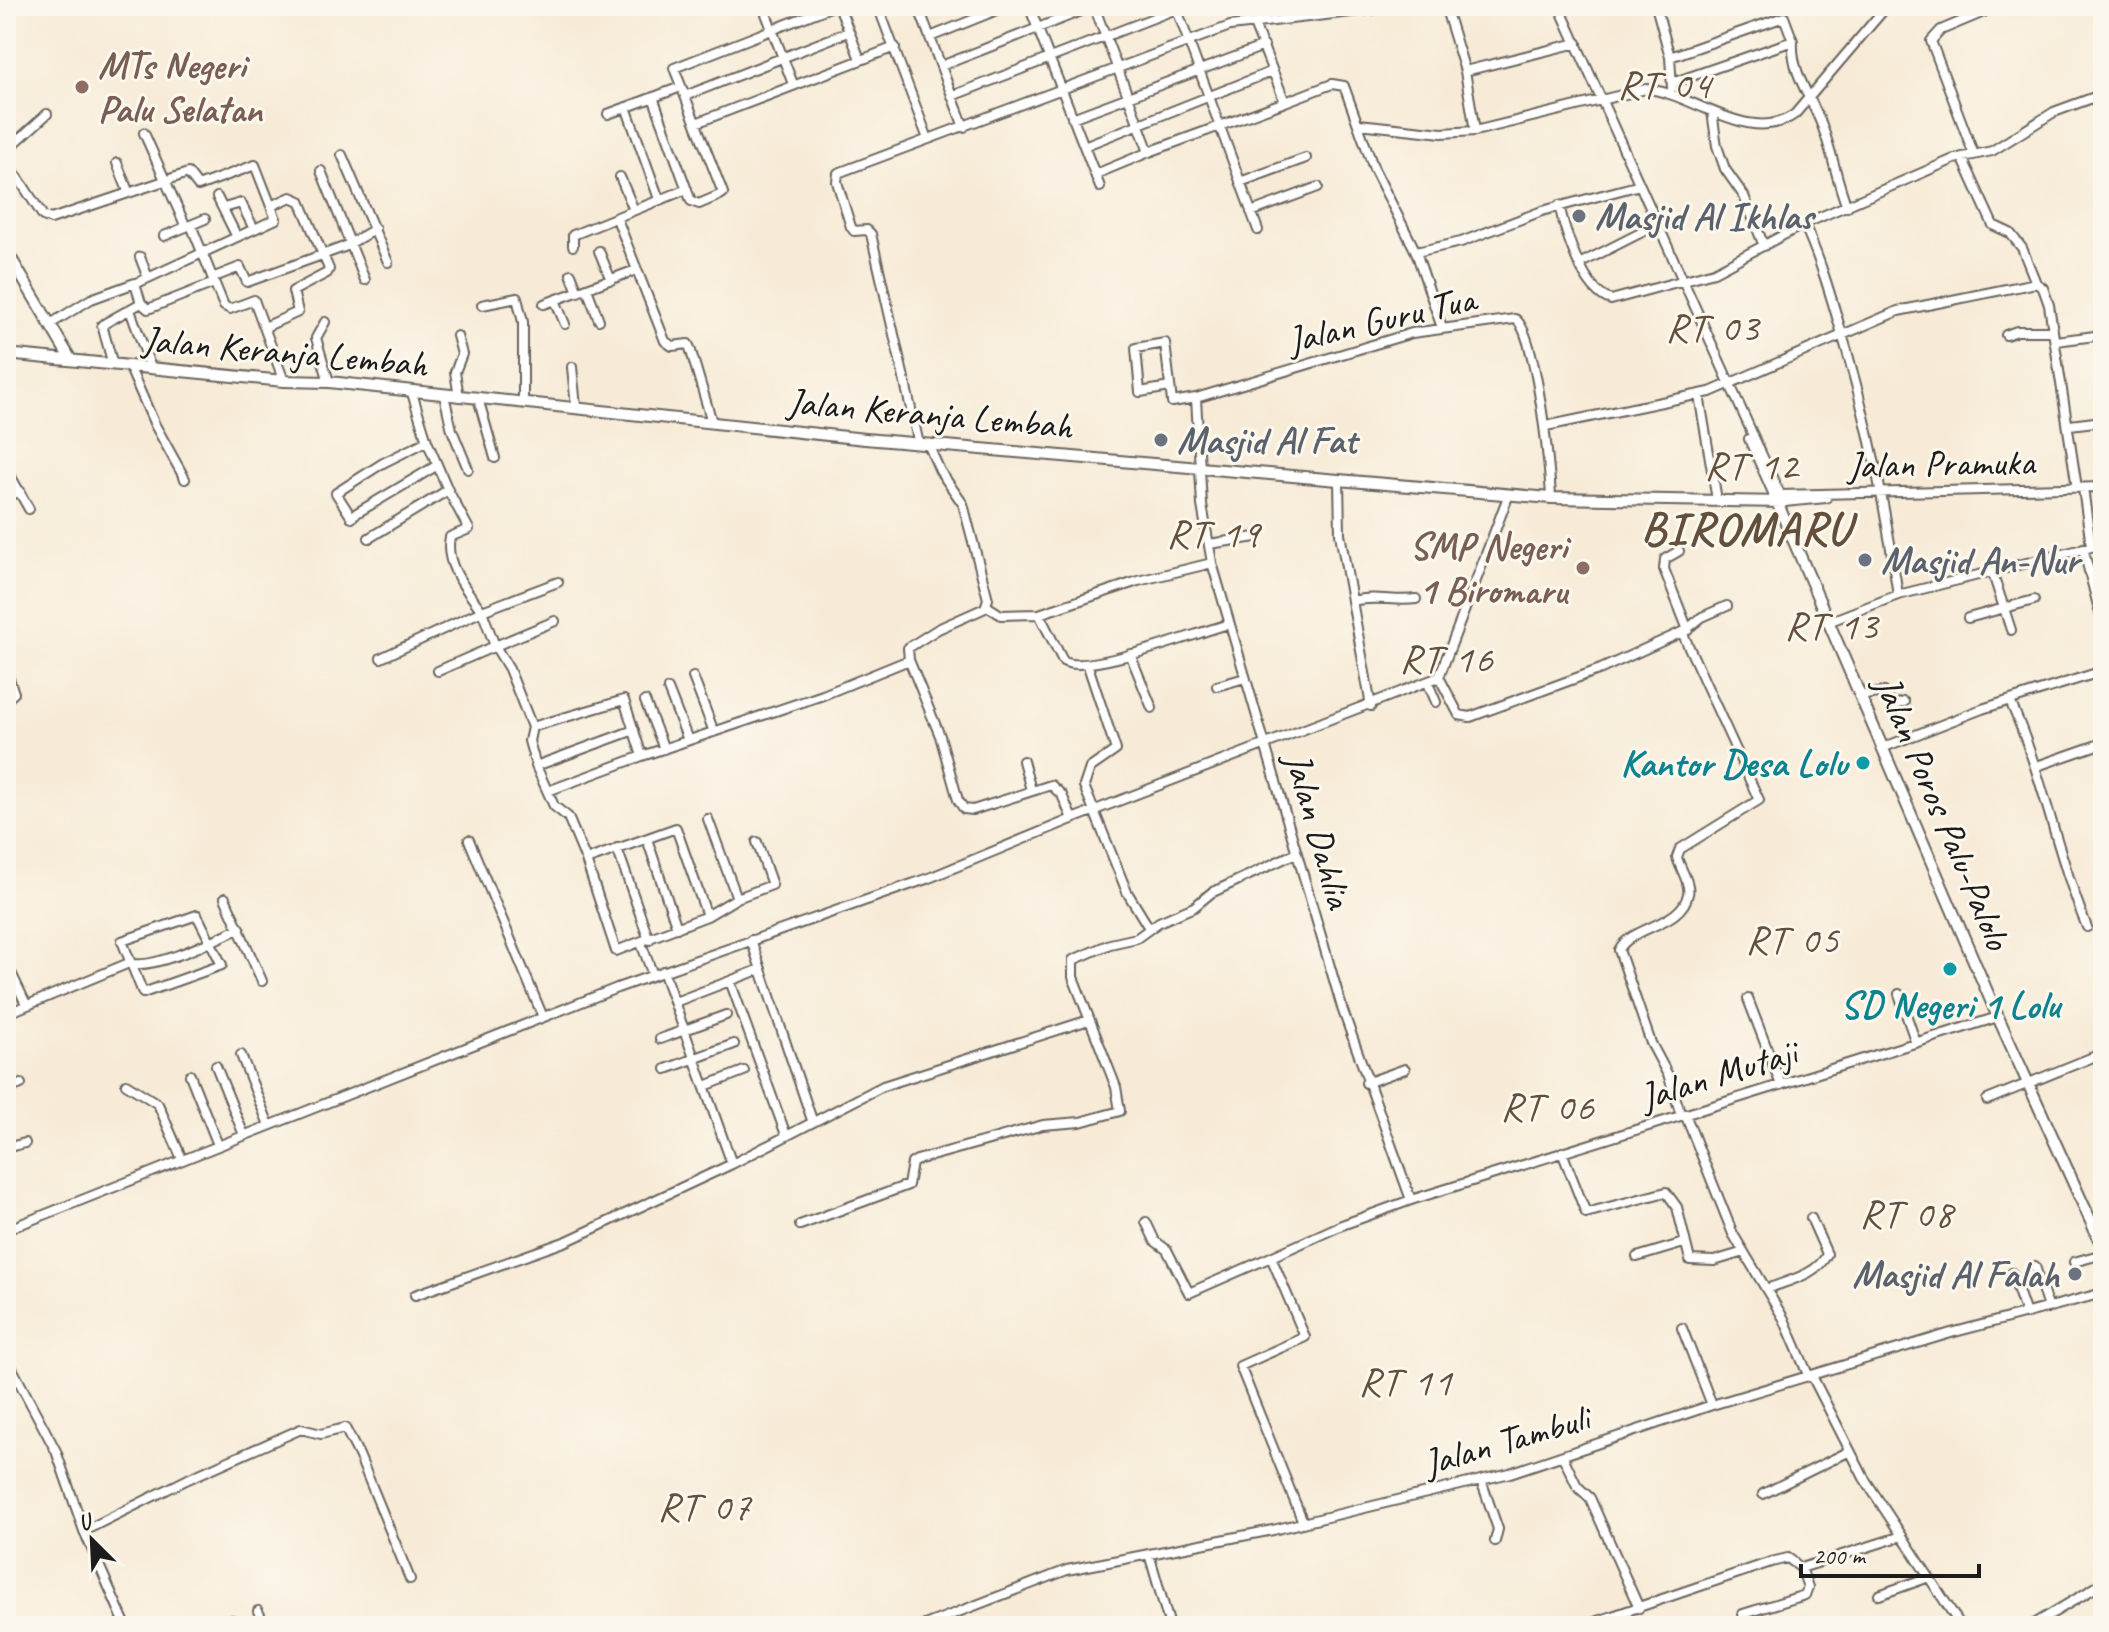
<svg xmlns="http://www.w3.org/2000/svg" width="2109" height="1632" viewBox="0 0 2109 1632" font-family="Caveat,sans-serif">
<rect width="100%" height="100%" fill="#fbf7ec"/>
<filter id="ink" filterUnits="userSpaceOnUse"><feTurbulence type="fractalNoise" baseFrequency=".0125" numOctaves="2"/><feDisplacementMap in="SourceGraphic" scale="16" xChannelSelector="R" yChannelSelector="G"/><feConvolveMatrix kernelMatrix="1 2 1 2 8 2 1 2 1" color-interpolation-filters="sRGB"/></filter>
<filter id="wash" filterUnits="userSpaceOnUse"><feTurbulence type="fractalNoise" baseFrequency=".006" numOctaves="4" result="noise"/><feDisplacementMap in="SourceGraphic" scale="32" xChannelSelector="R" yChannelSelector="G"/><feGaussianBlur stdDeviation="1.8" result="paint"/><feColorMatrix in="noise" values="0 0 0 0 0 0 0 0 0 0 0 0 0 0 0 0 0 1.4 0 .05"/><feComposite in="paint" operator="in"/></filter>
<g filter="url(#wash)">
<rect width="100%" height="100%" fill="#f7ebd7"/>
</g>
<g filter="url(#ink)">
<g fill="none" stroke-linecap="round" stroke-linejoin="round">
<defs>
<path id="minor" d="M 763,6 L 793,84
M 839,6 L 860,59
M 878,6 L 928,139
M 918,6 L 964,127
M 1029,6 L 1100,187
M 1094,6 L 1149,152 L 1285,102 L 1254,24
M 1445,6 L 1465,71 L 1475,131 L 1646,89 C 1692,92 1750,147 1795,114 L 1887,6
M 1559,6 L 1780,495 L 2103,487
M 1656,6 L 1670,57 L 1672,88
M 1176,7 L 1258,230
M 930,37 L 1007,6
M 1670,57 L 1784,17 L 1793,41
M 941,66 L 1094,6
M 1465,71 L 1577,43
M 1672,83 L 1793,41 C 1791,73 1810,95 1821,123 C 1832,150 1836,179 1847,207
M 685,96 L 848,32
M 952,96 L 1184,6
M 653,97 L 691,201 L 699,204 L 720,195 L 723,193 L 674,68 L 833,6
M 1285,102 L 1332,84 L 1344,86 L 1374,169 L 1416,252 L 1442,328
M 626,107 L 659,199
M 1712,112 L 1717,146 L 1725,169 L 1744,196 L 1764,246
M 608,114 L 681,87
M 1072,118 L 1264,46
M 696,123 L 895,47
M 1359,124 L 1442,133 L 1475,131
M 144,133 L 186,227
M 1084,146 L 1273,71
M 6,151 L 47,114
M 342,155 L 388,262
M 1974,155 L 1931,41 L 1941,30 L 1998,6
M 1962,157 L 1993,225 L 2010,233 L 2022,248 L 2036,283
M 117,163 L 128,191
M 321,171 L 365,280
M 1096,174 L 1149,152
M 6,175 L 17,176 L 43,216 L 51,219 L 188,173 L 198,186 L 255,165 L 276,219 L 135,284 L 141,303 L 148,309 L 214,283
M 620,177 L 634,210
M 1240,182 L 1306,158
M 217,197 L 237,237
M 1559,205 C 1565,231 1583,292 1611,300 L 1714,272 L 1804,224 L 1954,159 L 1992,151 L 2054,112 L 2103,94
M 224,208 L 241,203 L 254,229
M 1251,212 L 1318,187
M 617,219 L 665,341 L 672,346 L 688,344 L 690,348 L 712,422
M 1804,224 C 1823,265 1834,308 1847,351 C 1871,436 1886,508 1898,595
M 191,225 L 224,306 L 230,309 L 254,300 L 284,381
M 164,236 L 205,219
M 573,246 L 573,235 L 687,189
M 599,251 L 611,280
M 1416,252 L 1461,242 L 1542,211 L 1640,185
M 140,257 L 148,278
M 1579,264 L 1658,224
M 571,274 L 578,292
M 212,278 L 240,267 L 247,282 L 344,247 L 375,229
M 587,289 L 599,320
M 555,300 L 565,324
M 544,304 L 636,270
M 482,305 L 517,298 L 523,322 L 523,402
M 130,310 L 151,368
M 325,322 L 316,338 L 329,382
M 52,323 L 91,299 L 135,283
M 265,327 L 298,312 L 293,291 L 327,273 L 329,269 L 300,201 L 291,197 L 273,205
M 2006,335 L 2017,331 L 2053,331
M 457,336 L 462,354 L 455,372 L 459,397
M 2056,341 L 2103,335
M 113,365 L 102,325 L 141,303
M 129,366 L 155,425 L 185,479
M 572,367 L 576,407
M 1170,387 L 1140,392 L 1136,348 L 1165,343 L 1172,402 L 1196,398
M 444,395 L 452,430 L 468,469
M 1699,395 L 1716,494
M 478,398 L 495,458
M 2070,425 L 2103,421
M 1546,426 L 1710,392 L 1898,311 L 2036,283 L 2043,288 L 2049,305 L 2077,488
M 1749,439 L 1774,495
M 919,444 L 871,234 L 867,230 L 854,231 L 851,227 L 837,182 L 838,173 L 1230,26 L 1403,6
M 928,444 L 940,471 L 963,504 L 988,599 L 985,608 L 938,629 L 908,648 L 909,660 L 940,736 L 958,800 L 964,809 L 973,810 L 1051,785 L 1062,795 L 1072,819
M 6,468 L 29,509
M 1339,480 L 1340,534 L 1371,706
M 2083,488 L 2091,546
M 448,490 L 469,529 L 450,537 C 444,565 466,589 482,611 L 558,582
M 6,498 L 20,491
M 1784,502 L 1826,498
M 355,514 L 436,466
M 352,518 L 336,493 L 383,463 L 427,441
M 369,538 L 448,490 L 427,441 L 412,393
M 1209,544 L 1256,537
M 2083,548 L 2103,625
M 1679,551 L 1665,559 L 1664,569 L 1688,630
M 1992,571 L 2011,630
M 1352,601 C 1375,595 1394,602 1416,599
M 987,606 L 1001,615 L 1039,614 L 1063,661 C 1086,676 1198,632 1229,624
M 1039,614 L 1138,581 L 1212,563
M 1968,618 L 2034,600
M 1828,622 L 1898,595 L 2103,544
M 1686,630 L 1702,617 L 1727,606
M 1130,654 L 1152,708
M 381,658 L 482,611 L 495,646 L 555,621
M 1088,666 L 1116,750 L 1090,768 L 1084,786 L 1127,892 L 1149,928
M 6,670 L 14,693 L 6,700
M 438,671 L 495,646 L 509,669 L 532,727 L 529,741 L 536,766 L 554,806 L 568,817 L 586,860
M 693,677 L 714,732
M 1439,677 L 1459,715 L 1470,717 L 1601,669 L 1682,632 L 1759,800 L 1680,849 L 1677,857 C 1679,867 1691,883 1688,894 C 1682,926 1631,926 1619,950 L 1651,1043 L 1669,1077 L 1681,1115
M 1428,683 L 1436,702
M 1217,686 L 1245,678
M 668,689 L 688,740
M 1860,696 L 1884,692 L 1892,706 L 1904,702
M 645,701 L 664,749
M 2010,701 C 2043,774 2056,853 2087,927
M 532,727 L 624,700 L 642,756 L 823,695 L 909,660
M 1882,748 L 1982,709 L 2103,671
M 1023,761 L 1031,790
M 536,766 L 634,730
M 2037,766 L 2103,743
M 548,791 L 642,756
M 708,819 L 737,898
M 647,839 L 677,928
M 469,840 L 543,1017
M 617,848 L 649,940
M 225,898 L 262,981
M 197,915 L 222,965 L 143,993 L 122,941 Z
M 707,916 L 676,828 L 586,860 L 616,951 L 707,916 L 737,898 L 772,885 L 757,842
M 751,940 L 812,1120
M 641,943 L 653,975
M 6,962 L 26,1004
M 663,971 L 732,1164
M 730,981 L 786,1135
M 1899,994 L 1916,1043
M 1748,999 L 1781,1085
M 675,1002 L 761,969
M 6,1014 L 129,963 C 153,971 216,939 240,928
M 660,1039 L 726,1015
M 241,1055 L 269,1125
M 216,1066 L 244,1135
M 666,1069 L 734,1044
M 190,1075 L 218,1145
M 1366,1083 L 1405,1069
M 126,1084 L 158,1104 L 182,1159
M 705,1086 L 744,1071
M 6,1090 L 21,1084
M 1987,1100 L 2103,1053
M 1685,1114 L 1733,1234 L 1784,1319 L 1809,1377
M 6,1148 L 25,1143
M 1562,1152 L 1586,1213 L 1666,1192 L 1677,1207 L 1690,1260 L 1714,1261 L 1744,1252
M 1411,1200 L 1343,1011 L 1212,563 L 1202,505 L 1196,398 L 1412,333 L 1515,319 C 1536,329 1550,470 1551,498
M 1146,1222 L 1155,1241 L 1167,1250 L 1189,1293 L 1271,1257
M 800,1225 L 908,1185 L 912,1163 L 917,1160 L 1043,1125 L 1080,1122 L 1120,1111 L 1116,1087 L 1073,977 L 1073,960 L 1110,944 L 1137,938 L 1159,922 L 1194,907 L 1211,893 L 1296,853
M 6,1230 L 617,988 L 929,878 L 1072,819 L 1439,677 L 1509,494
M 1637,1257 L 1684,1243
M 2074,1262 L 2103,1254
M 2035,1266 L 2048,1308
M 2012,1273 L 2026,1314
M 1767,1289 C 1786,1281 1818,1275 1827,1254 L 1811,1218
M 415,1295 L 567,1241 L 732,1164 L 883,1086 L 1089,1020
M 1682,1328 L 1712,1405
M 6,1357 L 56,1451 L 84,1531 L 126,1626
M 1812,1376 L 1864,1478 L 1961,1626
M 1563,1457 L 1577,1486 L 1590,1498 L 1639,1608
M 1481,1480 L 1498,1529 L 1495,1541
M 1763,1494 L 1850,1451
M 1303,1522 L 1240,1366 L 1305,1337 L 1271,1257 L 1342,1225 L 1411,1200 L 1998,1017
M 84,1531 L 188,1479 L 301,1429 L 321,1434 L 345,1428 L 359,1455 L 410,1579
M 1149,1554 L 1170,1626
M 1879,1595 L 1929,1577
M 258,1611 L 265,1626
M 1743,1614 L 1805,1595 L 1808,1587 L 1801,1568
M 232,1620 L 235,1626
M 922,1626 L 1067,1570 L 1273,1530 L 1510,1473 L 1712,1405 L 1951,1333 L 2103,1293
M 1583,1626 L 1771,1562 L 1788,1558 L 1801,1568 L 1902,1536
M 2031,1626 L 2103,1583"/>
<path id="major" d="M 6,250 L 71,360
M 6,354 L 284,381 L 329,382 L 865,439 L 1315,478 L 1551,498 L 1784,502
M 1774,495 L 1998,1017 L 2103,1248"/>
</defs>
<use href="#minor" stroke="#69645d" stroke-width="12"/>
<use href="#major" stroke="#69645d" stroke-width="14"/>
<use href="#minor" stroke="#fff" stroke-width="8"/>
<use href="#major" stroke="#fff" stroke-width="10"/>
</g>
</g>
<g fill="#8d6e63" stroke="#fbf7ec" stroke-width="3">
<circle cx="82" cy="87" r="8"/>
<circle cx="1583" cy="568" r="8"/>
</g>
<g fill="#6b7280" stroke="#fbf7ec" stroke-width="3">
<circle cx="1579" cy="216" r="8"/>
<circle cx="1161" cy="440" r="8"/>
<circle cx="1865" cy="560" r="8"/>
<circle cx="2075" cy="1274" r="8"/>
</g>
<g fill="#0f9aa8" stroke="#fbf7ec" stroke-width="3">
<circle cx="1863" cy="763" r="8"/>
<circle cx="1950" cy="969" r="8"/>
</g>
<g text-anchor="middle" stroke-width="6" stroke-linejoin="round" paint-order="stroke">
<g font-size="38" font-weight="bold" fill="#785e54" stroke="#fbf7ec" text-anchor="start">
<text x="98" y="78">MTs Negeri<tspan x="98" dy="44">Palu Selatan</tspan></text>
<text x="1567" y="559" text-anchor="end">SMP Negeri<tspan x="1567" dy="44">1 Biromaru</tspan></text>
</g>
<g font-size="38" font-weight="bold" fill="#5b616d" stroke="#fbf7ec" text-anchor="start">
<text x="1595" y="229">Masjid Al Ikhlas</text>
<text x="1177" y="453">Masjid Al Fat</text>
<text x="1881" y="573">Masjid An-Nur</text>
<text x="2059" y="1287" text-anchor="end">Masjid Al Falah</text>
</g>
<g font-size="38" fill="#1c1c1c" stroke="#fbf7ec">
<text transform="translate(1381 319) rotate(-13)" y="13">Jalan Guru Tua</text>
<text transform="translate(285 351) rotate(5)" y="13">Jalan Keranja Lembah</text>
<text transform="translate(930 413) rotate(5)" y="13">Jalan Keranja Lembah</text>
<text transform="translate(1941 463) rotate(-1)" y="13">Jalan Pramuka</text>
<text transform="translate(1943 812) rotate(67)" y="13">Jalan Poros Palu-Palolo</text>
<text transform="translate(1319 830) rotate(74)" y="13">Jalan Dahlia</text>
<text transform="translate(1718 1074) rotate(-17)" y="13">Jalan Mutaji</text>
<text transform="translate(1506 1440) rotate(-16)" y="13">Jalan Tambuli</text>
</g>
<g font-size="38" font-weight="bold" fill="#0d838f" stroke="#fbf7ec" text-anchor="end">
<text x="1847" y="776">Kantor Desa Lolu</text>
<text x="1950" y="1018" text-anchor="middle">SD Negeri 1 Lolu</text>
</g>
<g font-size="40" letter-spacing="2" fill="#624f3c" stroke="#fbf7ec">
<text x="1665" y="98">RT 04</text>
<text x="1713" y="341">RT 03</text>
<text x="1752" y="479">RT 12</text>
<text x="1214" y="547">RT 19</text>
<text x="1832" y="639">RT 13</text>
<text x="1447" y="672">RT 16</text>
<text x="1793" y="953">RT 05</text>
<text x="1548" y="1120">RT 06</text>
<text x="1907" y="1227">RT 08</text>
<text x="1406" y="1395">RT 11</text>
<text x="705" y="1520">RT 07</text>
</g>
<g font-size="46" font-weight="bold" letter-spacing="2" fill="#624f3c" stroke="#fbf7ec">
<text x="1746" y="544">BIROMARU</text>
</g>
</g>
<rect width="2109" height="1632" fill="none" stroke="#fbf7ec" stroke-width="32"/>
<g transform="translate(92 1540) rotate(336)" stroke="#fbf7ec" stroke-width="6" paint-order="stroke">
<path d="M0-6L14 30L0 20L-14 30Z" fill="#1c1c1c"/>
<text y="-12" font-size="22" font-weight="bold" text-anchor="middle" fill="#1c1c1c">U</text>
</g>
<path d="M1801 1564v12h178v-12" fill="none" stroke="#1c1c1c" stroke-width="4"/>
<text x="1813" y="1564" font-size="24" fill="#1c1c1c" stroke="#fbf7ec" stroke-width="6" paint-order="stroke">200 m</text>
</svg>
